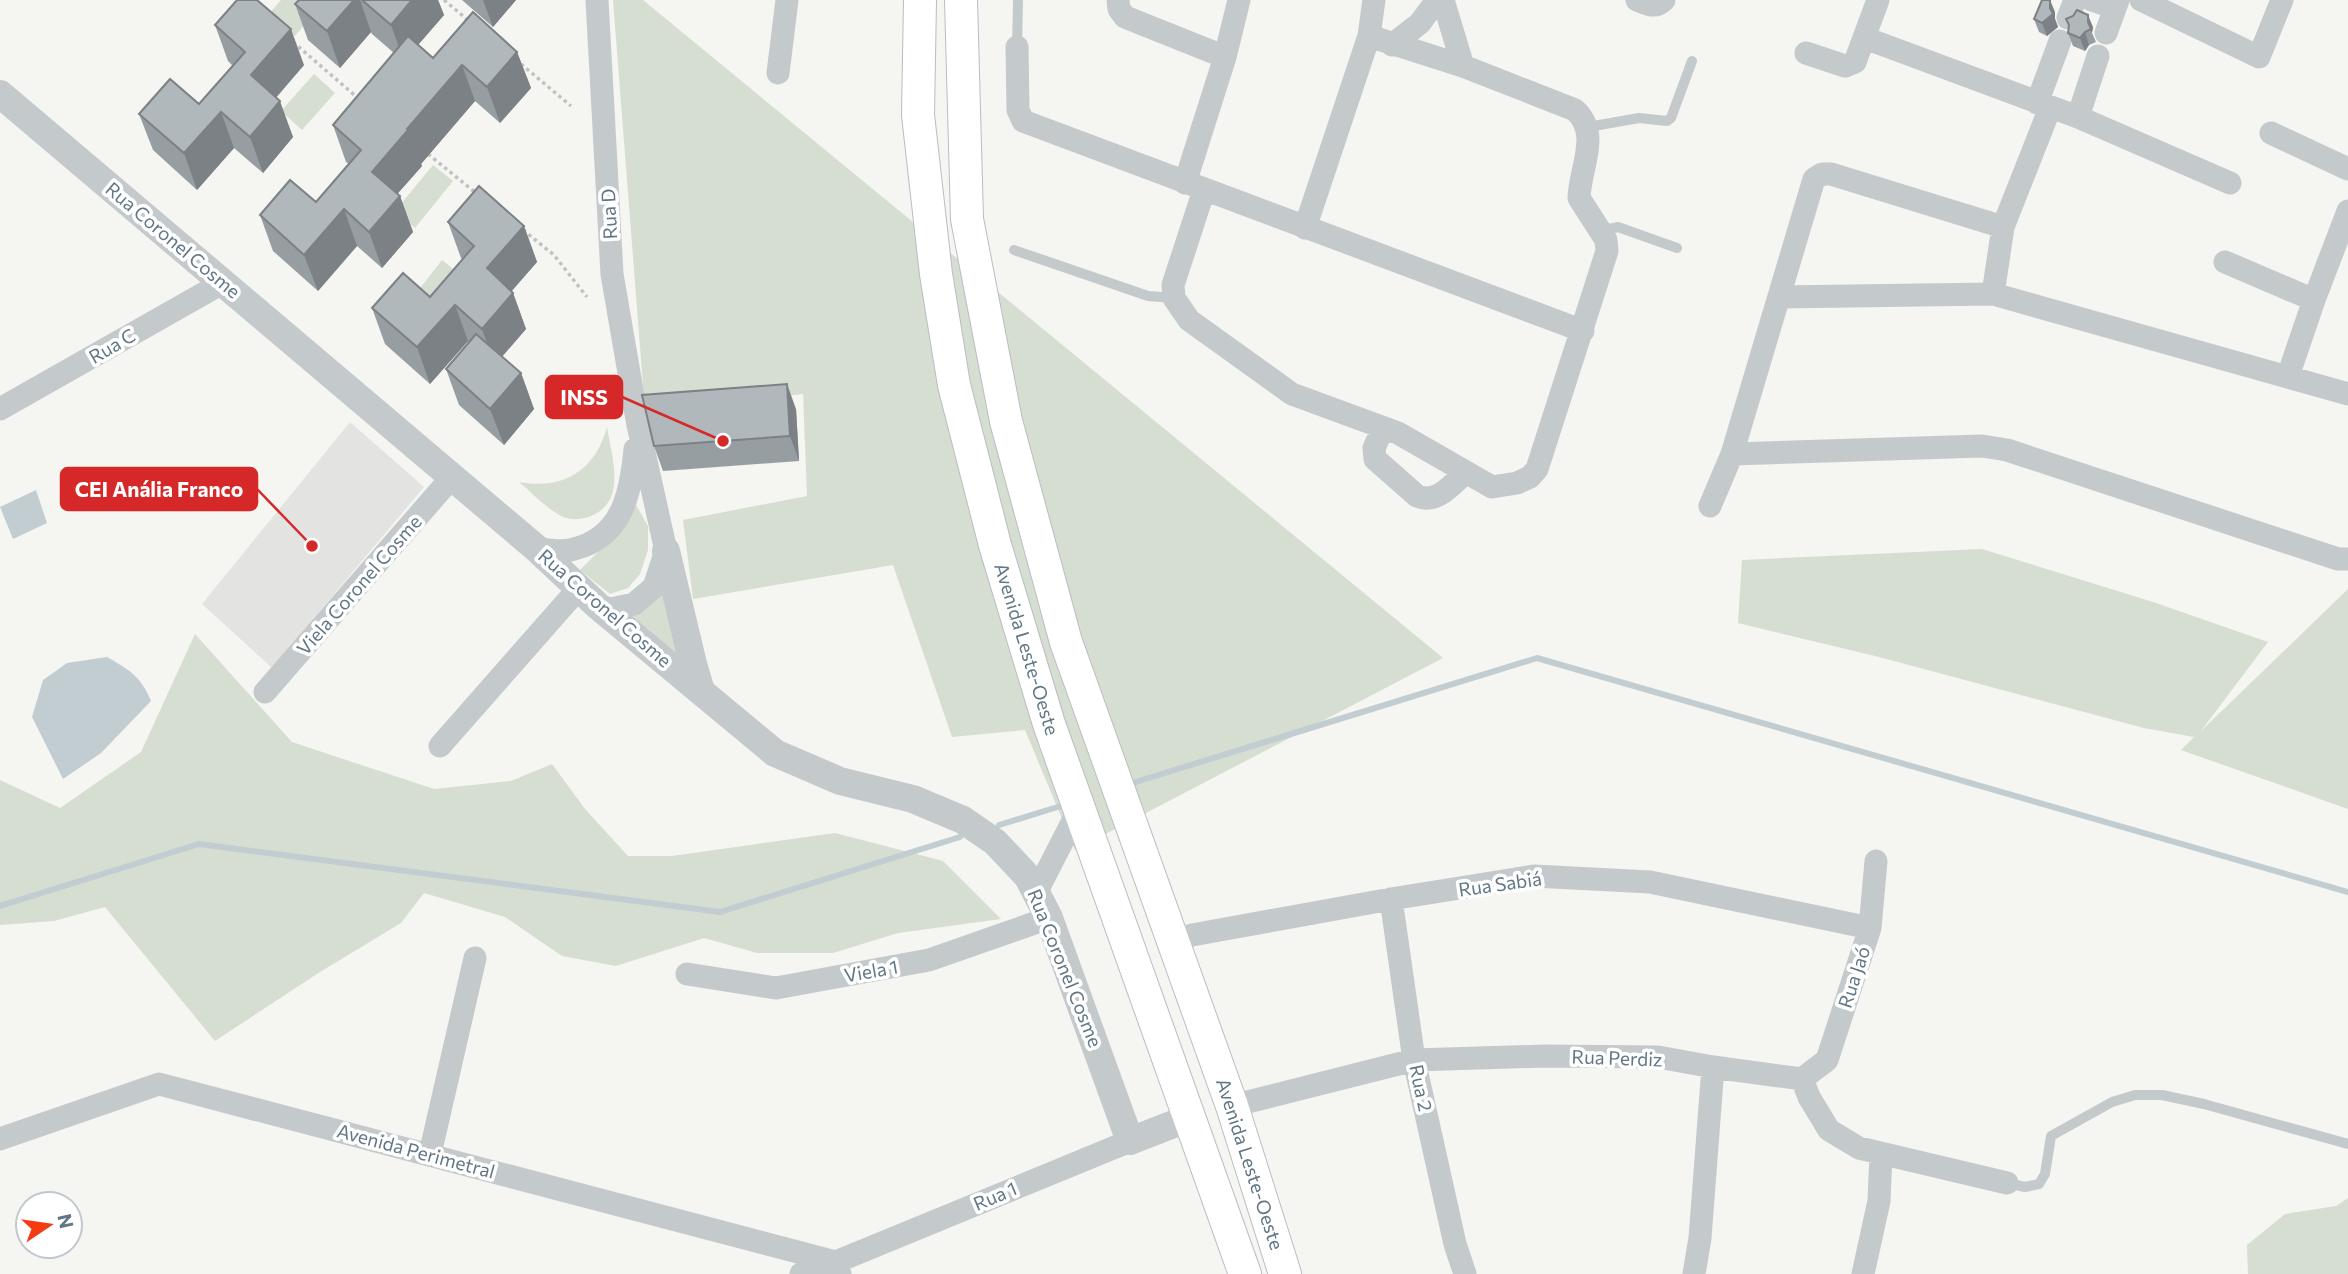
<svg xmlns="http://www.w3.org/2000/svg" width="2348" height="1274" viewBox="0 0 2348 1274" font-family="Commissioner,sans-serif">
<rect width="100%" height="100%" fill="#f5f5f1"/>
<path fill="#e3e4e2" d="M 350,422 L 424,487 L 272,668 L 202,604 Z"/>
<path fill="#d6ded1" d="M 281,0 L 316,0 L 322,4 L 295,36 L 269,14 Z
M 613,0 L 643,0 L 1443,658 L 1075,850 L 1025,730 L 952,737 L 893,565 L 693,599 L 683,520 L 807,496 L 803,394 L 645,411 Z
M 314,74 L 335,93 L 302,130 L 281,111 Z
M 433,165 L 453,181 L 415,228 L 395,211 Z
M 442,260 L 473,285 L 445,321 L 414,296 Z
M 607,427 C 612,458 628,504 588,517 C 579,520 569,520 561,516 C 546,508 532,493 519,482 C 563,490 595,471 607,427 Z
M 636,505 L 648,526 L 648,550 L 640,574 L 628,588 L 610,594 L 580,570 L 609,541 Z
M 1982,549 L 2153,602 L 2268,642 L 2201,731 L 2348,589 L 2348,809 L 2181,750 L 2194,737 L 2144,728 L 1879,657 L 1738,623 L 1742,560 Z
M 660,587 L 687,673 L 619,616 Z
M 195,634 L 292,742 L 434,789 L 511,781 L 552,764 L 585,809 L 628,856 L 672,856 L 835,833 L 943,861 L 1001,919 L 898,933 L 833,953 L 757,953 L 704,938 L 616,966 L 562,956 L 505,917 L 424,893 L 401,923 L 320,972 L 215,1041 L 105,907 L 54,921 L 0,925 L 0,780 L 60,808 L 141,752 Z
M 2348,1198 L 2348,1274 L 2248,1274 L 2247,1245 L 2285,1214 L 2336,1206 Z"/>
<path fill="#c2cdd2" d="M 36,490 L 47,523 L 13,539 L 0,507 Z
M 107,657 C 129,670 141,676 151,701 L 101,753 L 63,779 L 32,717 L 43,680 L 67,663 Z"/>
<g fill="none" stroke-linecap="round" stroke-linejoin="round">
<path stroke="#c2cdd2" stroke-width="6" d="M 1126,785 L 1537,658 L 2348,892
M 999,825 L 1064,805
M 0,906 L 199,844 L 720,912 L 960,837"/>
<defs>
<path id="secondary" d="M 920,0 L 918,115 L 936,274 L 954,385 L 995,545 L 1049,724 L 1245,1274
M 961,0 L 967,219 L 1006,421 L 1066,642 L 1232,1106 L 1285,1274"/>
</defs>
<use href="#secondary" stroke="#b8bec2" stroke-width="34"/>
<path stroke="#c0c2c3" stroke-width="3.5" stroke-dasharray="3.5 3.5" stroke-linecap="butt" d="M 444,0 L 469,21
M 293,42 L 359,99
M 521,64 L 571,106
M 428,154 L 476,193
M 523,230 L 554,255 L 587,297"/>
<path stroke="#c4c9cb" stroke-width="10" d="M 1017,47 L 1018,0
M 1588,127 L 1639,118 L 1667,121 L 1671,118 L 1692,61
M 1599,231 L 1618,227 L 1677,248
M 1014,250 L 1148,296 L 1174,298
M 2007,1183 L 2025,1187 L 2039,1184 L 2045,1174 L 2051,1136 L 2112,1102 L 2135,1095 L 2162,1095 L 2204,1104 L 2348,1144"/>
<path stroke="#c4c9cb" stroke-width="23" d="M 597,0 L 612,274 L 638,425 L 666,551 L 654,587 L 634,604 L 611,609 L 598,606
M 1118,0 L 1119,9 L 1125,17 L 1225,57
M 1443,0 L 1463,66
M 1637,0 C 1647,4 1655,9 1664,0
M 2092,0 L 2115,8
M 2141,0 L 2259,57 L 2282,0
M 2068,18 L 2075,0
M 2106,33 L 2118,0
M 1865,38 L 2078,117 L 2230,183
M 1392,45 L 1420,23 L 1437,0
M 1017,47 L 1018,110 L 1023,121 L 1583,331
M 1806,53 L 1845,66 L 1855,62 L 1878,0
M 778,73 L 787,0
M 2037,103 L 2060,41
M 2078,117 L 2098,56
M 2271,133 L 2348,169
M 1185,183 L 1225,57 L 1239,0
M 1204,190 L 1173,285 L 1174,298 L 1189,320 L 1292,394 L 1398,433 L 1492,487 L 1517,483 L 1530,477 L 1537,469 L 1607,251 L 1606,240 L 1579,198 C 1580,167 1601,134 1575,110 L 1463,66 L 1369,36
M 1305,228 L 1369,36 L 1374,0
M 2225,262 L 2314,300
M 1993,294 L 2348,394
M 1779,297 L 1993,294 L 2003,227 L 2050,108
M 2288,376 L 2314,300 L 2348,211
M 0,409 L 224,282
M 1383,428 L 1374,448 L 1375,459 L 1417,496 C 1437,505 1452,484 1466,472
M 1732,454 L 1982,446 L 2007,450 L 2338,559 L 2348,559
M 1710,506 L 1732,454 L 1814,179 L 1822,174 L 1831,174 L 2003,227
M 536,548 C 548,550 562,553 574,549 C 623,537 631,492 635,449
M 265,692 L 452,477
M 440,746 L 579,588
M 1036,893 L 1079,809
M 1391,899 L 1414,1060 L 1455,1244 L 1465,1274
M 1173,942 L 1192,935 L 1391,899 L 1534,876 L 1650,882 L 1870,928
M 687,974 L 776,988 L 929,960 L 1049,918
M 1802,1079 L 1809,1097 L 1829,1130 L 1859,1148 L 2007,1183
M 1802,1079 L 1827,1060 L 1870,928 L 1876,861
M 1232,1106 L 1414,1060 L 1546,1056 L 1658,1057 L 1713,1067 L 1802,1079
M 0,1139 L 159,1084 L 836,1262 L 840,1274
M 430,1154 L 475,958
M 801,1274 L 836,1262 L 1130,1141
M 1694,1274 L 1700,1238 L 1713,1067
M 1863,1274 L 1879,1201 L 1881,1154"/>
<path stroke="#c4c9cb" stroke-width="28" d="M 0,94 L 536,548 L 598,606 L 775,753 L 840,781 L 913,799 L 963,820 L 995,842 L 1028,877 L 1049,918 L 1130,1141 L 1189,1118
M 666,551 L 693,664 L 701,691"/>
<use href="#secondary" stroke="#fff" stroke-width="32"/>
</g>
<path fill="#979ea2" d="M 299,0 L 438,0 L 444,15 L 418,45 L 433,58 L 517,52 L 531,88 L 500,123 L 475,101 L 421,164 L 422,166 L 397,194 L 400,196 L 413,232 L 382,268 L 357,246 L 318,291 L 273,251 L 260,215 L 316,202 L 349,164 L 346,162 L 333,125 L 394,53 L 372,34 L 371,32 L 340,68 L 308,40 L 295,4 Z
M 462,0 L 516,0 L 493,27 Z
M 2055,12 L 2055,19 L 2058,27 L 2047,36 L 2039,32 L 2034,19 Z
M 2066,19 L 2093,27 L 2092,33 L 2096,42 L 2089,45 L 2085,51 L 2073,46 L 2068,33 L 2069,27 Z
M 215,25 L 304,65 L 276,98 L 293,137 L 263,173 L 234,148 L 197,190 L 153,150 L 139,114 L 199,104 L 233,66 L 228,61 Z
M 448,222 L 524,226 L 537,262 L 511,292 L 513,293 L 526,329 L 502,356 L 521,373 L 534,409 L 504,445 L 459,405 L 446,369 L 469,342 L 468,341 L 430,384 L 385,344 L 372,308 L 430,297 L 463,260 L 461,258 Z
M 796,409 L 799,461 L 663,471 L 654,446 Z"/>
<path fill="#7b8184" d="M 354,0 L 360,0 L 371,32 L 340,68 L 327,31 Z
M 412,0 L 438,0 L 444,15 L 404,61 L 391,25 Z
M 483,0 L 516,0 L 493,27 Z
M 2050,0 L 2055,12 L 2055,19 L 2058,27 L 2047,36 L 2042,23 L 2050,8 Z
M 2088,15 L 2093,27 L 2092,33 L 2088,22 Z
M 291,29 L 304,65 L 264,111 L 251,75 Z
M 2085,32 L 2089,45 L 2085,51 L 2080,38 Z
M 517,52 L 531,88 L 500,123 L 487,87 Z
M 462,65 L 475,101 L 421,164 L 422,166 L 385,208 L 372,172 L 407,129 Z
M 280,101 L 293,137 L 263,173 L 250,137 Z
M 221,112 L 234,148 L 197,190 L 184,153 Z
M 400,196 L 413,232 L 382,268 L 369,232 Z
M 344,209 L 357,246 L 318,291 L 304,255 Z
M 524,226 L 537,262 L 500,304 L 487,268 Z
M 513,293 L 526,329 L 495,365 L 482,329 Z
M 455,305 L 468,341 L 430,384 L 417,347 Z
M 521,373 L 534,409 L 504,445 L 490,409 Z
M 787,384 L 796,409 L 799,461 L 790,436 Z"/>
<path fill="#b0b8bc" stroke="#7b8184" stroke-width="2" d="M 237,0 L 257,0 L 291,29 L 251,75 L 280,101 L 250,137 L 221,112 L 184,153 L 139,114 L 170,79 L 199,104 L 245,52 L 215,25 Z
M 299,0 L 354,0 L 327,31 L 295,4 Z
M 362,0 L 412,0 L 391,25 Z
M 2042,0 L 2050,0 L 2050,8 L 2053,14 L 2042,23 L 2034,19 Z
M 2077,10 L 2088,15 L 2088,22 L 2091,29 L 2085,32 L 2080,38 L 2068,33 L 2069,25 L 2066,19 L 2073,16 Z
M 473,12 L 517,52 L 487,87 L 462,65 L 407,129 L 408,130 L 372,172 L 400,196 L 369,232 L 344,209 L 304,255 L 260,215 L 290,180 L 316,202 L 361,150 L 333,125 L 408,36 L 433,58 Z
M 479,186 L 524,226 L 487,268 L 513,293 L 482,329 L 455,305 L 417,347 L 372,308 L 403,273 L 430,297 L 474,246 L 448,222 Z
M 476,334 L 521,373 L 490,409 L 446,369 Z
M 787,384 L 790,436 L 654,446 L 642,395 Z"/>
<g text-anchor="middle" stroke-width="7" stroke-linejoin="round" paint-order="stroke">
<g font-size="19" fill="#617785" stroke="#fff">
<text transform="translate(609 214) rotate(-93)" y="7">Rua D</text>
<text transform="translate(173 240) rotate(40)" y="7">Rua Coronel Cosme</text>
<text transform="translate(112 346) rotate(-30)" y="7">Rua C</text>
<text transform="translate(359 585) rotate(-49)" y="7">Viela Coronel Cosme</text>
<text transform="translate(605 608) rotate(41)" y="7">Rua Coronel Cosme</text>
<text transform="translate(1027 649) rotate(73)" y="7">Avenida Leste-Oeste</text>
<text transform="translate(1500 884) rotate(-8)" y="7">Rua Sabiá</text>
<text transform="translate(1065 968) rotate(68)" y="7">Rua Coronel Cosme</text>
<text transform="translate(871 971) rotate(-10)" y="7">Viela 1</text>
<text transform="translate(1854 977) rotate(-72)" y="7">Rua Jaó</text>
<text transform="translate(1617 1058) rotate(2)" y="7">Rua Perdiz</text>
<text transform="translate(1421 1088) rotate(78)" y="7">Rua 2</text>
<text transform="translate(416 1151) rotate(15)" y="7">Avenida Perimetral</text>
<text transform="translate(1250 1164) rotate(72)" y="7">Avenida Leste-Oeste</text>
<text transform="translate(995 1196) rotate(-23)" y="7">Rua 1</text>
</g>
</g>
<path fill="none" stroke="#d62828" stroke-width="2.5" d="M723 441L622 397M312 546L257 489"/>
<g fill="#d62828" stroke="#fff" stroke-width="2.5">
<circle cx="723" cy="441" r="7"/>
<circle cx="312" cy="546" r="7"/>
</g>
<g fill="#d62828" stroke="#d62828" stroke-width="2.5">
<rect x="546" y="376" width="76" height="42" rx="7"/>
<rect x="61" y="468" width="196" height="42" rx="7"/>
</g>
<g font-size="21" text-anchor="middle" font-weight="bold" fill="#fff">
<text x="584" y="405">INSS</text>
<text x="159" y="497">CEI Anália Franco</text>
</g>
<g transform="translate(49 1225) rotate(77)"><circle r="33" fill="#ffffff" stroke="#c0c9ce" stroke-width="2"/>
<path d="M0-5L12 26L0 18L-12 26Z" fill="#f43c12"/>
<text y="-10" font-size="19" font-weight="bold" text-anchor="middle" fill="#617785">N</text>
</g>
</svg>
